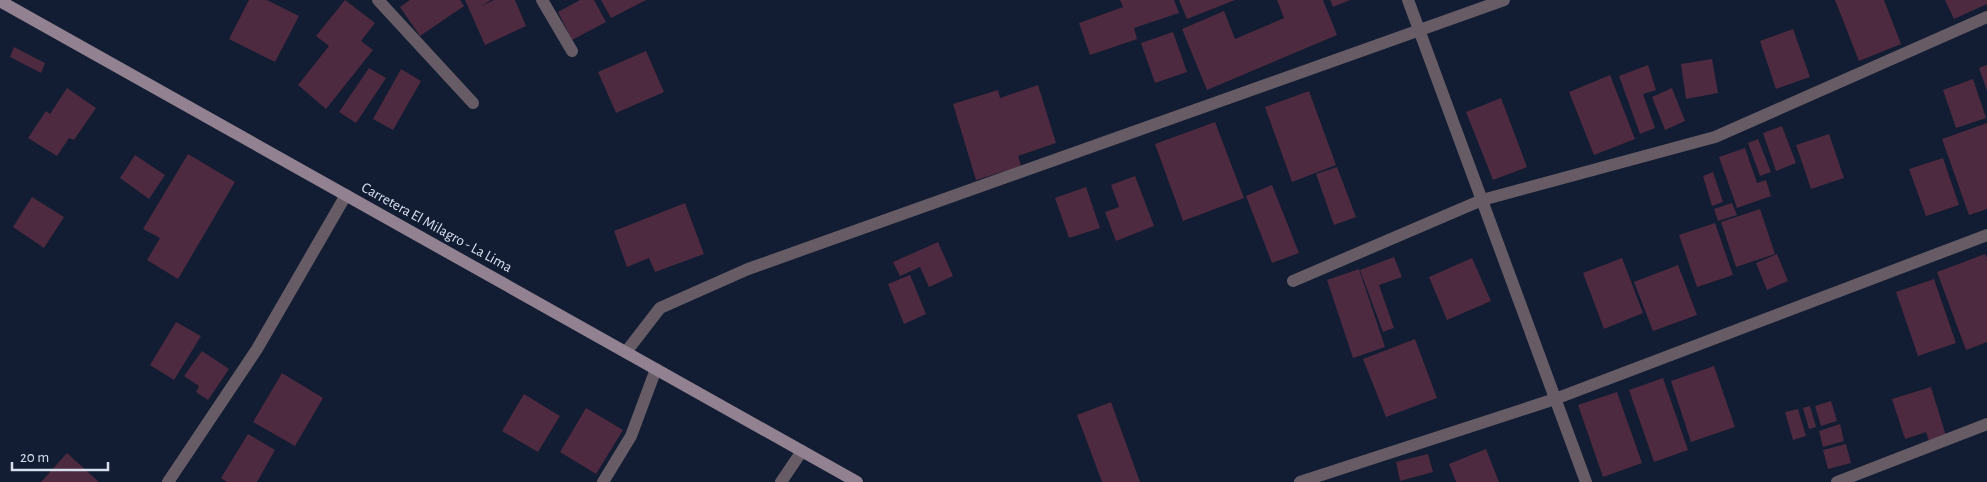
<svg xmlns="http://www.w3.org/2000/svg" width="1987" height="482" viewBox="0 0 1987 482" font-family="'Alegreya Sans',sans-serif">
<rect width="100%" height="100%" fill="#121c32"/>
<path fill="#4d2a3f" d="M 249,0 L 267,0 L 299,16 L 275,62 L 229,39 Z
M 345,0 L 375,23 L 361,41 L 373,50 L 326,109 L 298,85 L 329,46 L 316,36 Z
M 410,0 L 460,0 L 464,6 L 420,36 L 400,7 Z
M 465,0 L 491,0 L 481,6 L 494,0 L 515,0 L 526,26 L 485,45 Z
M 580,0 L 594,0 L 606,22 L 572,40 L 558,12 Z
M 601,0 L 646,0 L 611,18 Z
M 1120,0 L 1174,0 L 1179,13 L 1134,28 L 1137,39 L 1090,55 L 1079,23 L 1123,7 Z
M 1179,0 L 1235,0 L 1187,19 Z
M 1277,0 L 1323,0 L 1337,35 L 1207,90 L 1182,29 L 1224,11 L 1235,39 L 1284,18 Z
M 1330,0 L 1350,0 L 1333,7 Z
M 1835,0 L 1884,0 L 1901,44 L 1859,61 Z
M 1945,0 L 1987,0 L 1987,4 L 1954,19 Z
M 1793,29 L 1810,77 L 1776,89 L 1760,41 Z
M 1173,32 L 1187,72 L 1155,83 L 1141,43 Z
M 14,47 L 45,63 L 41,73 L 10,57 Z
M 646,51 L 664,92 L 616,113 L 598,72 Z
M 1712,59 L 1718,93 L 1686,99 L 1681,64 Z
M 1648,65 L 1656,90 L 1643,94 L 1655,128 L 1640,134 L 1619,76 Z
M 1987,65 L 1987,91 L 1979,68 Z
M 369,68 L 386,78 L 356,123 L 339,112 Z
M 401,69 L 421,81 L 393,130 L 373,119 Z
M 1610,75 L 1635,139 L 1594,155 L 1569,92 Z
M 1973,79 L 1986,118 L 1956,128 L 1943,90 Z
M 1038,85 L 1056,143 L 1018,156 L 1021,166 L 976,180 L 953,104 L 998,90 L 1000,98 Z
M 67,88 L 96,108 L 74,140 L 69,138 L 57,156 L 28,138 L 46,111 L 50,114 Z
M 1672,88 L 1685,121 L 1665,130 L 1652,97 Z
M 1309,91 L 1336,165 L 1292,182 L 1265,107 Z
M 1501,98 L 1527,167 L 1493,180 L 1466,112 Z
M 1215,122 L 1244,198 L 1183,221 L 1155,144 Z
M 1987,123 L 1987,209 L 1969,215 L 1942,139 Z
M 1782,126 L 1796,163 L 1776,171 L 1763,133 Z
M 1829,134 L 1844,178 L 1811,189 L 1796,145 Z
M 1758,139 L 1771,172 L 1760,176 L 1748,143 Z
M 1745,148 L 1757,183 L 1766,180 L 1771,196 L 1737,208 L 1719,157 Z
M 188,154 L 235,182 L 178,279 L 147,260 L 160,238 L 143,229 Z
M 135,155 L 165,175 L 149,199 L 120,178 Z
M 1943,158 L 1959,205 L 1926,216 L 1909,169 Z
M 1337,167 L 1356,217 L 1334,225 L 1316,174 Z
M 1713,172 L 1723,202 L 1712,206 L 1703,176 Z
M 1135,176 L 1154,226 L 1116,241 L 1105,212 L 1119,207 L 1111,185 Z
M 1272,185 L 1299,253 L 1272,263 L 1246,196 Z
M 1086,187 L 1100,228 L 1069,238 L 1055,198 Z
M 32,197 L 64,217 L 44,248 L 13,227 Z
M 685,203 L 704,254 L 655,272 L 649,258 L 627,267 L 614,231 Z
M 1732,203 L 1737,215 L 1718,221 L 1714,209 Z
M 1760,209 L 1775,254 L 1736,267 L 1721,222 Z
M 1715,223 L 1733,275 L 1697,287 L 1679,235 Z
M 938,242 L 953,276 L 929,287 L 920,267 L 900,276 L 893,262 Z
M 1777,254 L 1788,281 L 1767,290 L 1756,263 Z
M 1985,254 L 1987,258 L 1987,342 L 1966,350 L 1937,272 Z
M 1394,257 L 1402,277 L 1379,285 L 1394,328 L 1383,332 L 1360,270 Z
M 1472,258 L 1491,301 L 1447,320 L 1429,277 Z
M 1622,258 L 1643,313 L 1604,329 L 1583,273 Z
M 1678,265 L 1697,315 L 1653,331 L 1634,282 Z
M 1359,269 L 1385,347 L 1353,358 L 1327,280 Z
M 910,275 L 926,314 L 904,324 L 888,284 Z
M 1934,279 L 1956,343 L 1918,356 L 1896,292 Z
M 176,322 L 201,336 L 174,380 L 150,365 Z
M 1415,339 L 1437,398 L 1386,417 L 1363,359 Z
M 202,351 L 229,369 L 208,400 L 196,392 L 199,386 L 184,376 Z
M 1714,366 L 1735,427 L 1691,442 L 1671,381 Z
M 282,373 L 323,398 L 295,446 L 253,422 Z
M 1663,378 L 1688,450 L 1654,462 L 1629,390 Z
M 1931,387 L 1946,436 L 1929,441 L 1926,432 L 1905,439 L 1892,399 Z
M 1617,392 L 1642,463 L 1603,477 L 1578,405 Z
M 524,394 L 560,416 L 538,452 L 502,431 Z
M 1831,401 L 1837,421 L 1821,426 L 1815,406 Z
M 1111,402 L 1140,482 L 1102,482 L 1077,415 Z
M 1810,406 L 1816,427 L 1809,429 L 1803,408 Z
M 586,408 L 623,430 L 596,474 L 560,452 Z
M 1798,409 L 1806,436 L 1793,440 L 1785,412 Z
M 1840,424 L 1844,441 L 1823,447 L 1819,431 Z
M 248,434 L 275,450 L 257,482 L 227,482 L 221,478 Z
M 1846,444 L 1851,463 L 1828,469 L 1823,450 Z
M 1486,449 L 1499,482 L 1456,482 L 1449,464 Z
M 67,453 L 99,482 L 41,482 Z
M 1428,454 L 1433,472 L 1400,481 L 1396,462 Z"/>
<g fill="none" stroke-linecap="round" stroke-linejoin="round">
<path stroke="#675c66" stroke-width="12" d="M 378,0 L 473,103
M 542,0 L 572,51
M 1408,0 L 1586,482
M 1293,281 L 1482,200 L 1715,137 L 1987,17
M 626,352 L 660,308 L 748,269 L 1504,0
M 168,482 L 257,349 L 346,195
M 603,482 L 631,436 L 656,369
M 781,482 L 802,451
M 1300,482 L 1555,399 L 1987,235
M 1837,482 L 1987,424"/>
<path stroke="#928191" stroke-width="12" d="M 0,1 L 857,482"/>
</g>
<g text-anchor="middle" stroke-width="4" stroke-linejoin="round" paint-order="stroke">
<g font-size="15" fill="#d8e0f0" stroke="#121c32">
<text transform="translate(437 227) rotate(29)" y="5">Carretera El Milagro - La Lima</text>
</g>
</g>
<path d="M12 462v8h96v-8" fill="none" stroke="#d8e0f0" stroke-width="2.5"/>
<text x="20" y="462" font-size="15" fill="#d8e0f0" stroke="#121c32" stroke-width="4" paint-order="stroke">20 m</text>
</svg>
